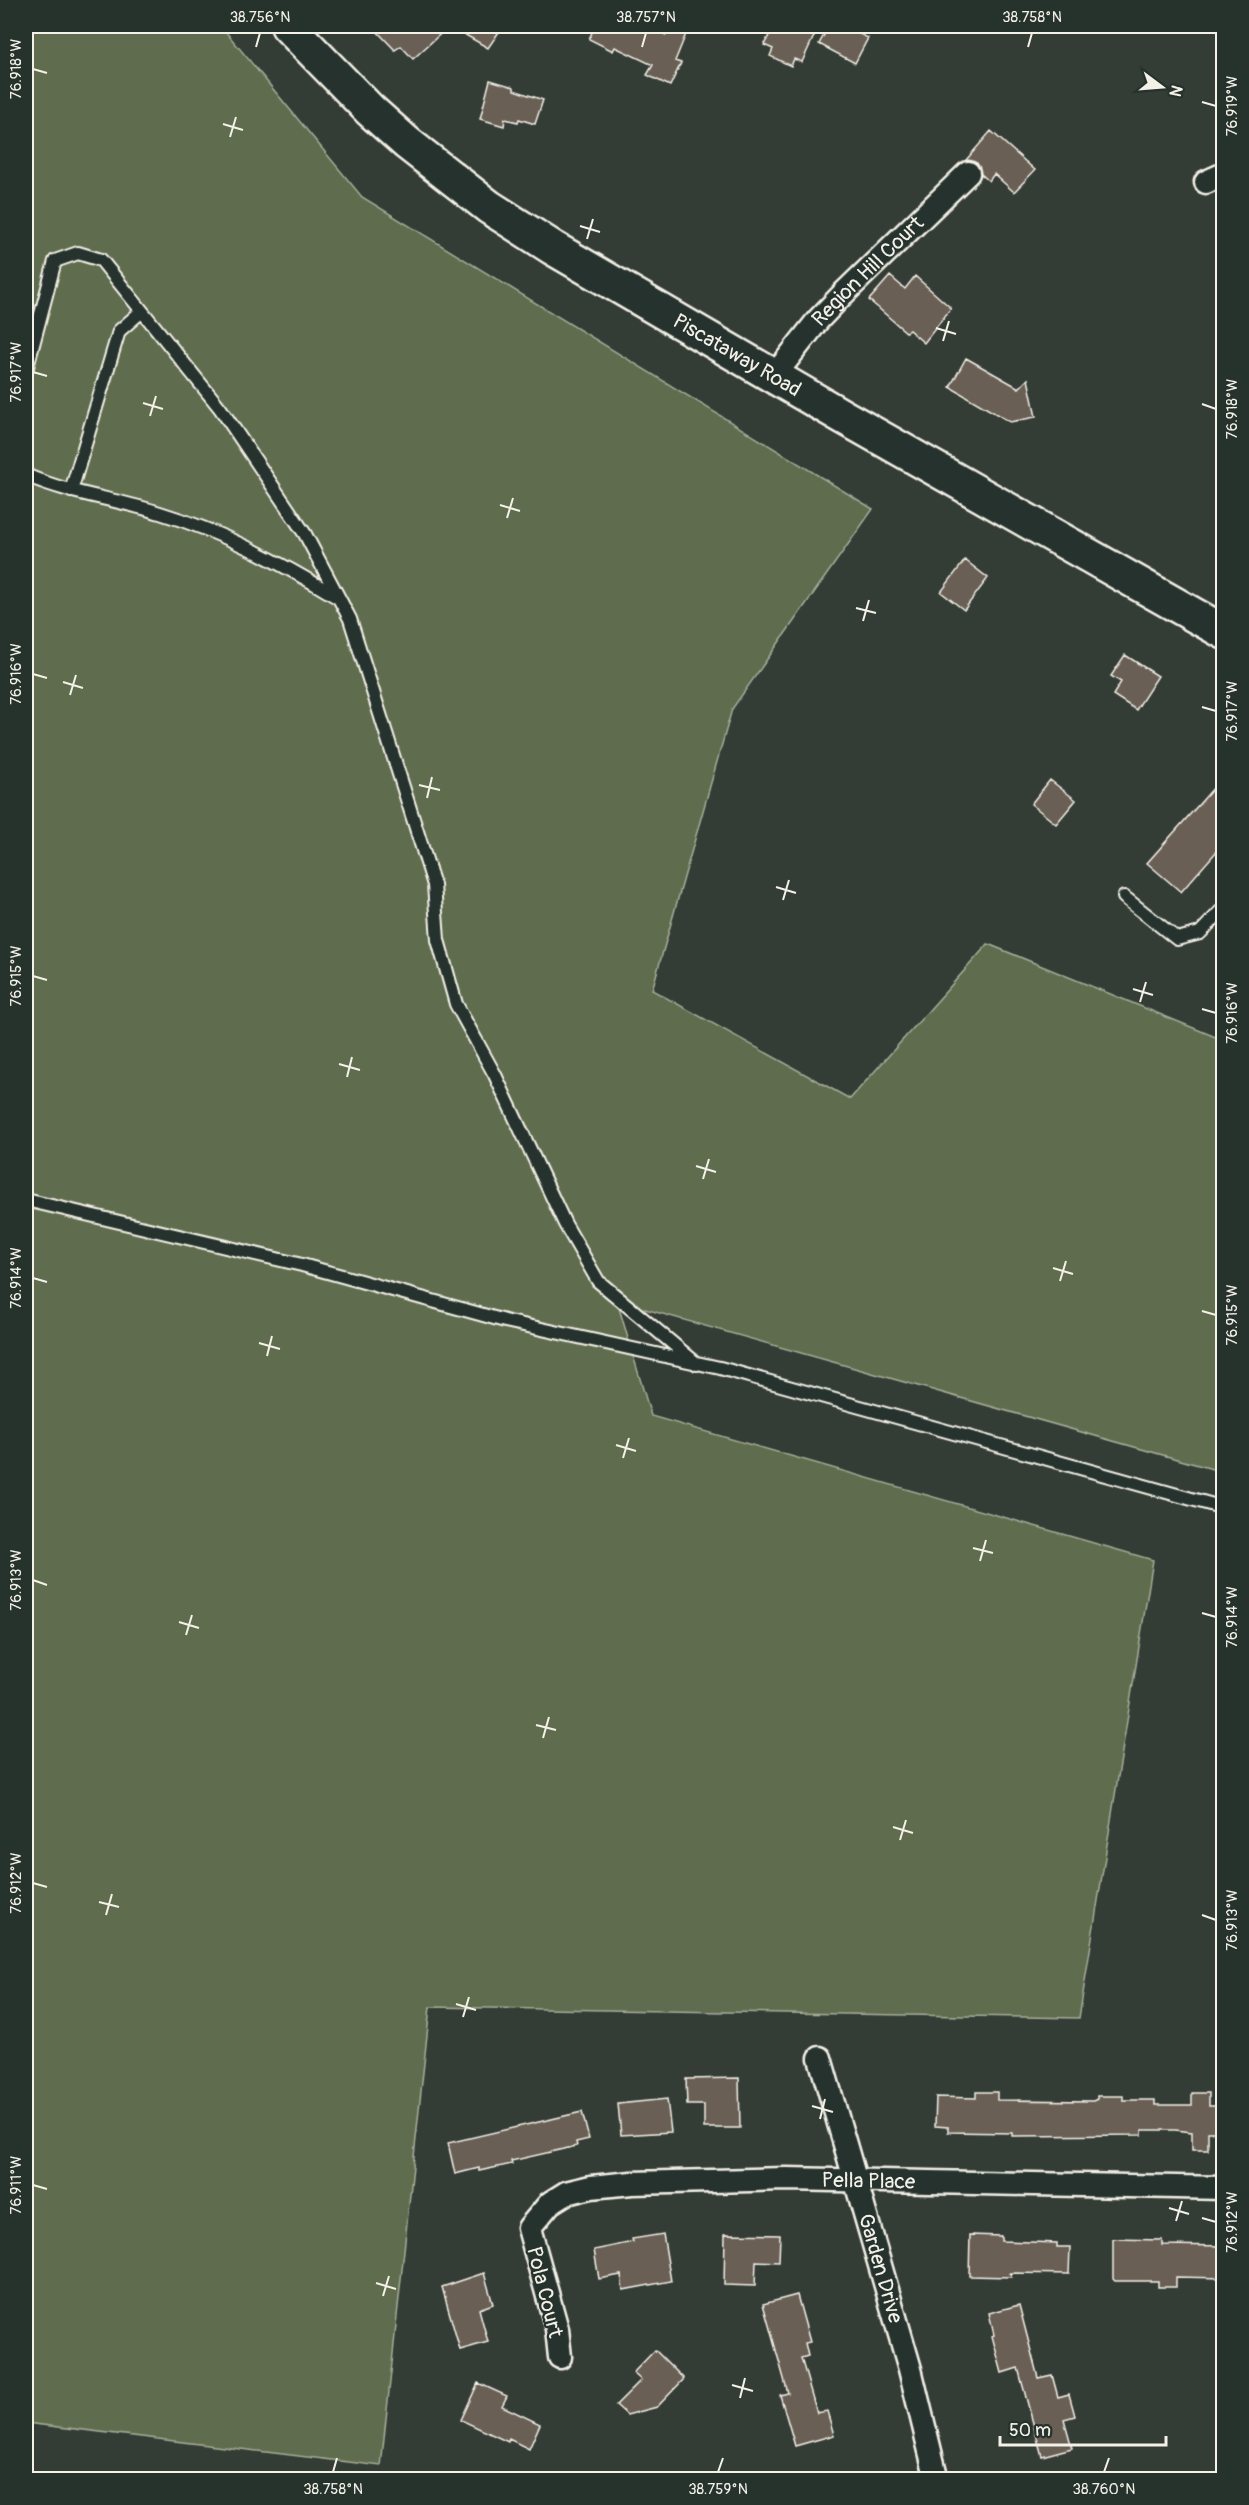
<svg xmlns="http://www.w3.org/2000/svg" width="1249" height="2505" viewBox="0 0 1249 2505" font-family="Pangolin,sans-serif">
<rect width="100%" height="100%" fill="#333c35"/>
<filter id="ink" filterUnits="userSpaceOnUse"><feTurbulence type="fractalNoise" baseFrequency=".0167" numOctaves="2"/><feDisplacementMap in="SourceGraphic" scale="12" xChannelSelector="R" yChannelSelector="G"/><feConvolveMatrix kernelMatrix="1 2 1 2 8 2 1 2 1" color-interpolation-filters="sRGB"/></filter>
<g filter="url(#ink)">
<path fill="#5f6c4e" stroke="#aaae9b" stroke-width="1.5" d="M 26,26 L 221,26 L 362,197 L 873,509 L 732,709 L 652,990 L 850,1099 L 988,944 L 1223,1040 L 1223,1472 L 617,1301 L 651,1416 L 1153,1560 L 1079,2018 L 430,2007 L 381,2466 L 26,2423 Z"/>
<path fill="#695e55" stroke="#f4f1e8" stroke-width="1.5" d="M 372,26 L 449,26 L 413,59 L 401,46 L 395,50 Z
M 450,26 L 503,26 L 488,48 Z
M 595,26 L 648,26 L 666,35 L 670,27 L 686,34 L 675,61 L 681,63 L 670,86 L 647,75 L 653,65 L 615,47 L 613,51 L 589,39 Z
M 774,26 L 797,26 L 815,34 L 802,62 L 794,59 L 791,66 L 770,56 L 773,49 L 764,45 Z
M 829,26 L 843,26 L 868,38 L 855,63 L 819,44 Z
M 490,80 L 514,87 L 514,90 L 543,100 L 535,124 L 519,119 L 518,122 L 505,119 L 504,126 L 480,119 Z
M 991,131 L 1035,170 L 1014,192 L 994,174 L 989,181 L 981,174 L 977,163 L 966,160 Z
M 890,276 L 905,289 L 915,276 L 951,308 L 924,343 L 909,330 L 906,332 L 900,327 L 869,300 Z
M 966,358 L 1019,388 L 1028,379 L 1036,417 L 1010,422 L 950,387 Z
M 965,560 L 988,578 L 964,610 L 941,592 Z
M 1125,655 L 1158,676 L 1136,710 L 1113,695 L 1121,682 L 1111,676 Z
M 1224,776 L 1224,843 L 1181,892 L 1147,863 Z
M 1050,780 L 1076,800 L 1056,824 L 1031,804 Z
M 739,2078 L 740,2128 L 704,2128 L 704,2105 L 687,2105 L 686,2079 Z
M 976,2092 L 997,2092 L 997,2100 L 1093,2101 L 1097,2099 L 1097,2096 L 1123,2096 L 1123,2100 L 1155,2100 L 1155,2105 L 1192,2105 L 1192,2093 L 1209,2093 L 1209,2106 L 1224,2106 L 1224,2132 L 1208,2132 L 1208,2150 L 1192,2150 L 1192,2132 L 1175,2130 L 1142,2130 L 1142,2135 L 1012,2136 L 1012,2133 L 948,2132 L 948,2127 L 935,2126 L 936,2097 L 976,2098 Z
M 667,2099 L 671,2132 L 621,2135 L 618,2104 Z
M 582,2112 L 589,2139 L 576,2142 L 577,2146 L 511,2161 L 512,2164 L 479,2171 L 479,2168 L 455,2174 L 448,2143 Z
M 663,2234 L 671,2281 L 623,2290 L 621,2275 L 599,2279 L 594,2250 L 633,2242 L 632,2239 Z
M 725,2234 L 780,2235 L 779,2262 L 756,2261 L 755,2286 L 724,2285 Z
M 970,2235 L 1001,2236 L 1001,2241 L 1057,2243 L 1057,2247 L 1070,2247 L 1069,2274 L 1010,2273 L 1011,2277 L 969,2276 Z
M 1113,2239 L 1162,2240 L 1162,2245 L 1224,2246 L 1224,2278 L 1176,2277 L 1176,2287 L 1158,2287 L 1158,2281 L 1115,2281 L 1113,2279 Z
M 484,2273 L 493,2304 L 479,2309 L 488,2342 L 460,2350 L 442,2287 Z
M 797,2295 L 810,2342 L 805,2343 L 808,2356 L 801,2358 L 817,2413 L 827,2411 L 834,2435 L 795,2446 L 780,2395 L 788,2393 L 763,2304 Z
M 1019,2305 L 1038,2378 L 1052,2375 L 1058,2397 L 1069,2394 L 1075,2416 L 1064,2419 L 1072,2448 L 1042,2456 L 1018,2368 L 1002,2373 L 992,2336 L 994,2335 L 989,2313 Z
M 655,2350 L 684,2379 L 657,2407 L 627,2415 L 616,2405 L 641,2380 L 633,2373 Z
M 478,2383 L 507,2396 L 502,2406 L 540,2424 L 529,2449 L 509,2439 L 508,2442 L 461,2420 Z"/>
<g fill="none" stroke-linecap="round" stroke-linejoin="round">
<defs>
<path id="lane" d="M 26,371 L 55,261 L 78,253 L 101,260 L 220,408 L 305,534 L 350,619 L 434,885 L 438,940 L 456,1004 L 495,1075 L 565,1224 L 598,1281 L 697,1364
M 26,473 L 28,476 C 70,494 116,499 160,513 C 223,532 281,563 337,597
M 71,491 L 119,331 L 142,311
M 1124,897 L 1177,939 L 1200,933 L 1224,908
M 26,1200 L 302,1265 L 505,1321 L 720,1368 L 1224,1508"/>
<g id="street">
<path d="M 1206,182 L 1224,174"/>
<path id="s1" d="M 774,376 L 818,320 L 843,294 L 968,173"/>
<path id="s2" d="M 820,2058 L 910,2369 L 937,2480"/>
<path id="s3" d="M 560,2357 L 557,2329 L 529,2228 L 550,2203 L 566,2193 L 591,2187 L 632,2183 L 786,2179 L 1224,2188"/>
</g>
<g id="primary">
<path id="s4" d="M 288,26 L 370,110 L 407,143 L 489,207 L 553,248 L 842,416 L 1224,632"/>
</g>
</defs>
<use href="#lane" stroke="#f4f1e8" stroke-width="16"/>
<use href="#street" stroke="#f4f1e8" stroke-width="27"/>
<use href="#primary" stroke="#f4f1e8" stroke-width="38"/>
<use href="#lane" stroke="#26332d" stroke-width="12"/>
<use href="#street" stroke="#26332d" stroke-width="22"/>
<use href="#primary" stroke="#26332d" stroke-width="33"/>
</g>
</g>
<path fill="none" stroke="#f4f1e8" stroke-width="2" d="M 256,47 L 260,33M 642,47 L 646,33M 1028,47 L 1032,33M 33,69 L 47,73M 1202,102 L 1216,106M 223,124 L 243,130M 230,137 L 236,117M 580,226 L 600,232M 587,239 L 593,219M 936,328 L 956,334M 943,341 L 949,321M 33,372 L 47,376M 143,403 L 163,409M 1202,404 L 1216,409M 150,416 L 156,396M 500,505 L 520,511M 507,518 L 513,498M 856,608 L 876,613M 863,621 L 869,600M 33,674 L 47,678M 63,682 L 83,688M 70,695 L 76,675M 1202,707 L 1216,711M 419,785 L 440,790M 427,798 L 432,777M 776,887 L 796,893M 783,900 L 789,880M 33,976 L 47,980M 1133,989 L 1153,995M 1140,1002 L 1146,982M 1202,1009 L 1216,1013M 339,1064 L 360,1070M 347,1077 L 352,1057M 696,1166 L 716,1172M 703,1179 L 709,1159M 1053,1268 L 1073,1274M 33,1278 L 47,1282M 1060,1281 L 1066,1261M 1202,1311 L 1216,1315M 259,1343 L 280,1349M 267,1356 L 272,1336M 616,1445 L 636,1451M 623,1458 L 629,1438M 973,1548 L 993,1553M 980,1561 L 986,1540M 33,1580 L 47,1585M 1202,1613 L 1216,1617M 179,1622 L 199,1628M 186,1635 L 192,1615M 536,1725 L 556,1730M 543,1738 L 549,1717M 893,1827 L 913,1833M 900,1840 L 906,1820M 33,1883 L 47,1887M 99,1902 L 119,1907M 106,1915 L 112,1894M 1202,1915 L 1216,1920M 456,2004 L 476,2010M 463,2017 L 469,1997M 812,2106 L 833,2112M 820,2119 L 825,2099M 33,2185 L 47,2189M 1169,2208 L 1189,2214M 1202,2218 L 1216,2222M 1176,2221 L 1182,2201M 376,2283 L 396,2289M 383,2296 L 389,2276M 732,2385 L 753,2391M 740,2398 L 745,2378M 333,2472 L 337,2458M 718,2472 L 723,2458M 1104,2472 L 1109,2458"/>
<g text-anchor="middle" stroke-width="4.5" stroke-linejoin="round" paint-order="stroke">
<g font-size="21" fill="#f4f1e8" stroke="#26332d">
<text dy="7" stroke="none"><textPath href="#s1" startOffset="141">Region Hill Court</textPath></text>
<text dy="7" stroke="none"><textPath href="#s4" startOffset="560">Piscataway Road</textPath></text>
<text dy="7" stroke="none"><textPath href="#s3" startOffset="488">Pella Place</textPath></text>
<text dy="7" stroke="none"><textPath href="#s2" startOffset="219">Garden Drive</textPath></text>
<text transform="translate(545 2292) rotate(76)" y="7">Pola Court</text>
</g>
</g>
<rect width="1249" height="2505" fill="none" stroke="#26332d" stroke-width="66"/>
<g transform="translate(1162 87) rotate(106)" stroke="#26332d" stroke-width="4.5" paint-order="stroke">
<path d="M0-4.5L10 22L0 15L-10 22Z" fill="#f4f1e8"/>
<text y="-9" font-size="16" font-weight="bold" text-anchor="middle" fill="#f4f1e8">N</text>
</g>
<path d="M1000 2436v9h166v-9" fill="none" stroke="#f4f1e8" stroke-width="3"/>
<text x="1009" y="2436" font-size="18" fill="#f4f1e8" stroke="#26332d" stroke-width="4.5" paint-order="stroke">50 m</text>
<rect x="33" y="33" width="1183" height="2439" fill="none" stroke="#f4f1e8" stroke-width="2"/>
<g font-size="15" text-anchor="middle" fill="#f4f1e8">
<text x="260" y="22">38.756°N</text>
<text x="646" y="22">38.757°N</text>
<text x="1032" y="22">38.758°N</text>
<text transform="translate(16 69) rotate(-90)" y="5">76.918°W</text>
<text transform="translate(1232 106) rotate(-90)" y="5">76.919°W</text>
<text transform="translate(16 372) rotate(-90)" y="5">76.917°W</text>
<text transform="translate(1232 409) rotate(-90)" y="5">76.918°W</text>
<text transform="translate(16 674) rotate(-90)" y="5">76.916°W</text>
<text transform="translate(1232 711) rotate(-90)" y="5">76.917°W</text>
<text transform="translate(16 976) rotate(-90)" y="5">76.915°W</text>
<text transform="translate(1232 1013) rotate(-90)" y="5">76.916°W</text>
<text transform="translate(16 1278) rotate(-90)" y="5">76.914°W</text>
<text transform="translate(1232 1315) rotate(-90)" y="5">76.915°W</text>
<text transform="translate(16 1580) rotate(-90)" y="5">76.913°W</text>
<text transform="translate(1232 1617) rotate(-90)" y="5">76.914°W</text>
<text transform="translate(16 1883) rotate(-90)" y="5">76.912°W</text>
<text transform="translate(1232 1920) rotate(-90)" y="5">76.913°W</text>
<text transform="translate(16 2185) rotate(-90)" y="5">76.911°W</text>
<text transform="translate(1232 2222) rotate(-90)" y="5">76.912°W</text>
<text x="333" y="2494">38.758°N</text>
<text x="718" y="2494">38.759°N</text>
<text x="1104" y="2494">38.760°N</text>
</g>
</svg>
